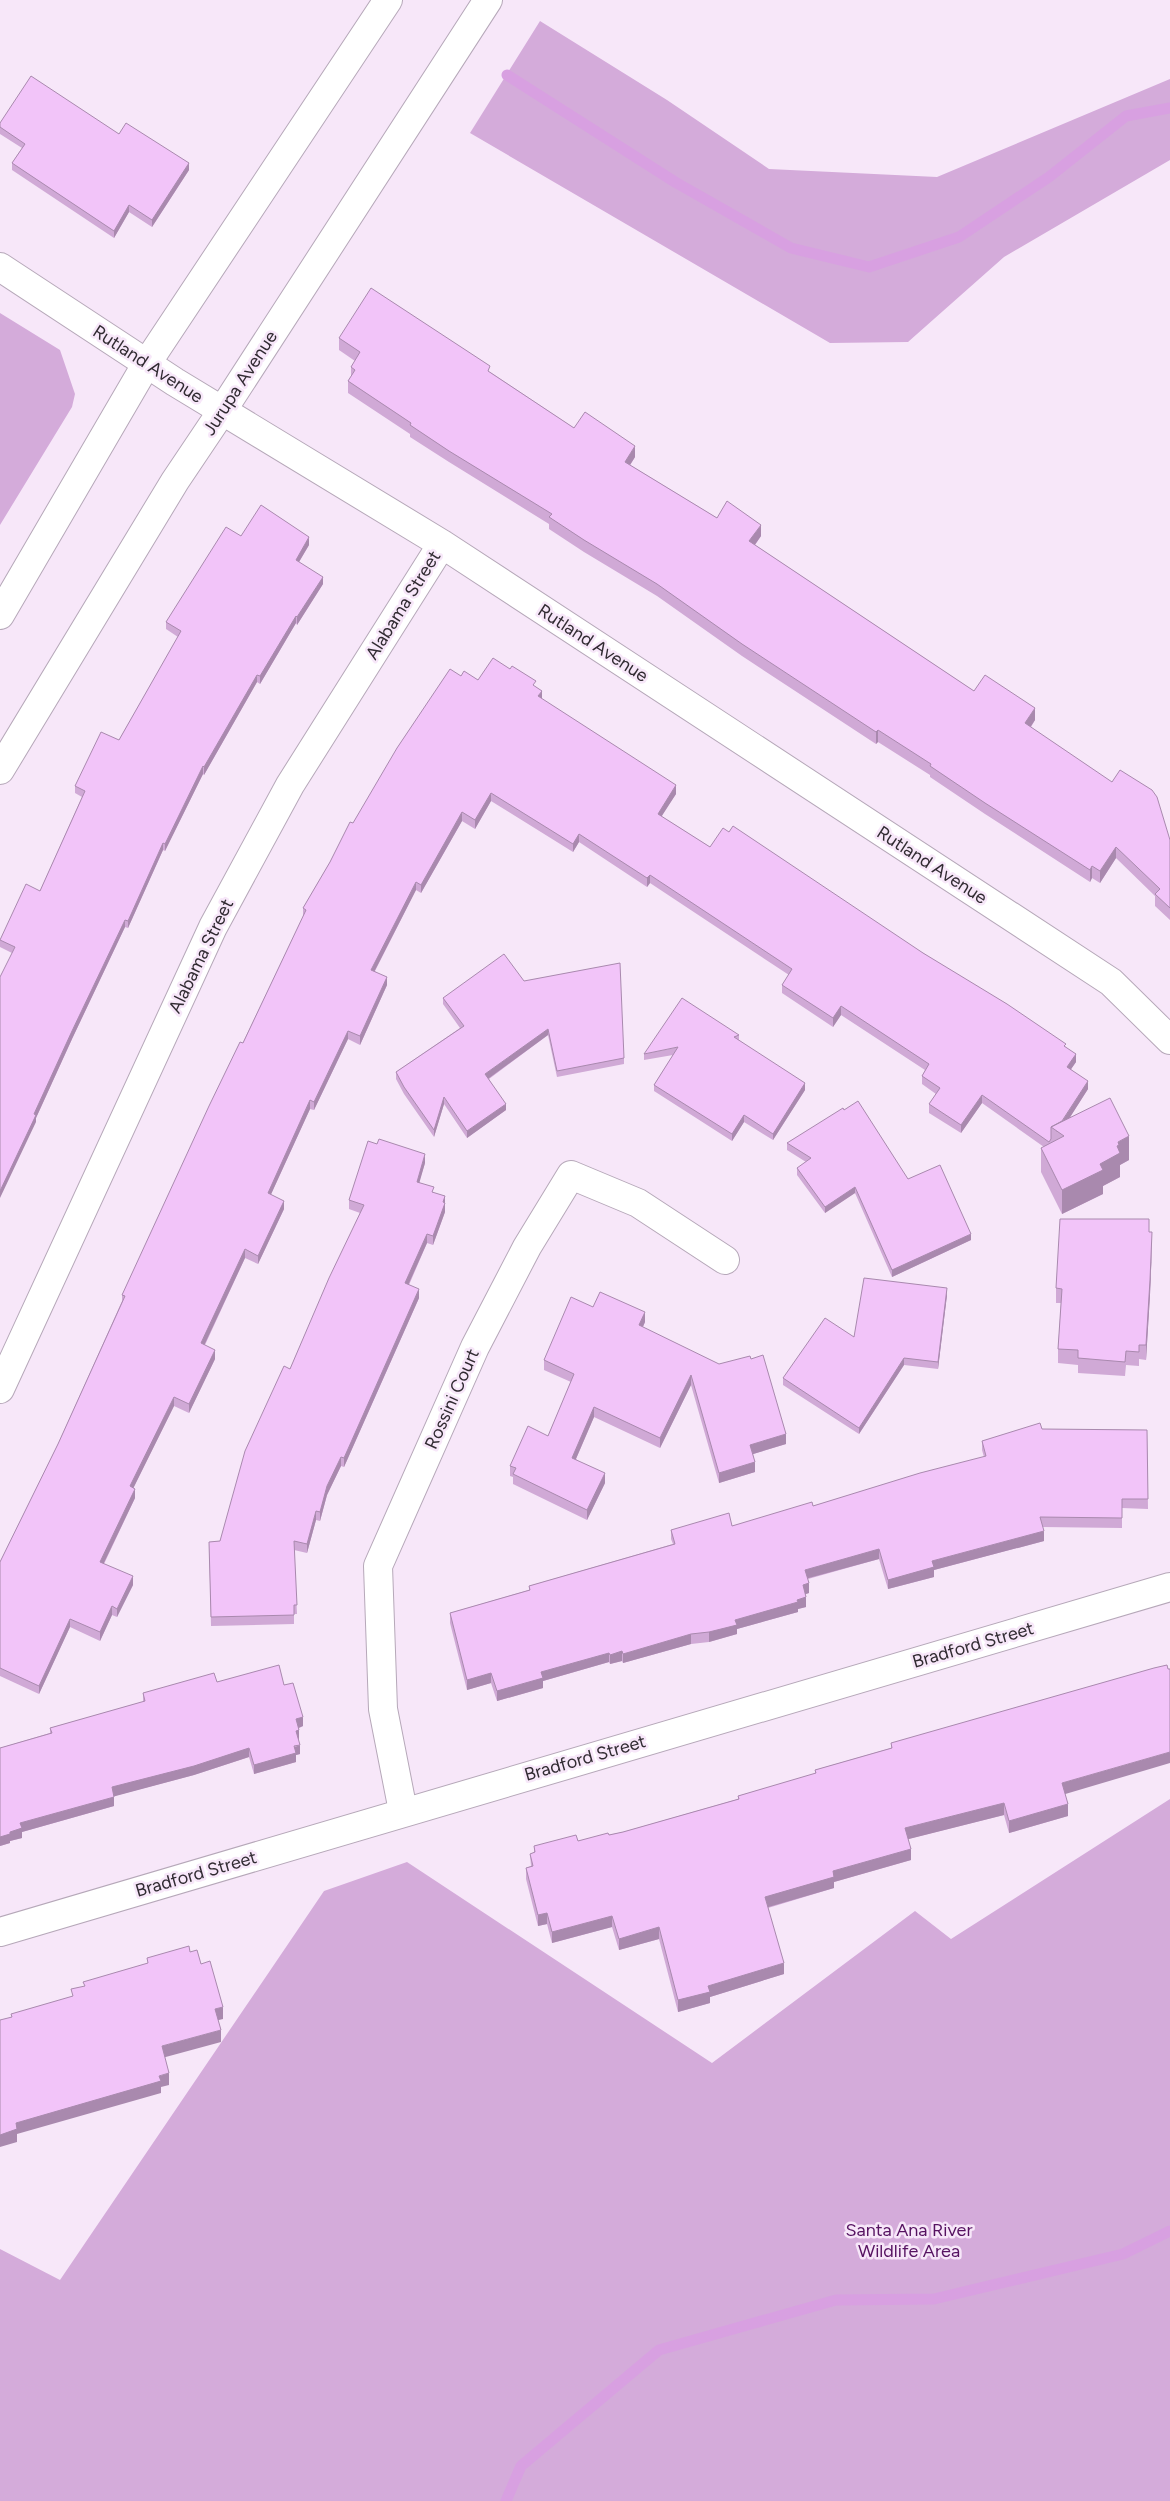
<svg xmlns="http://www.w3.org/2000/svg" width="1170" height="2501" viewBox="0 0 1170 2501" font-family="Figtree,sans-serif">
<rect width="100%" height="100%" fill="#f7e7f9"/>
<path fill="#d4abda" d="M 540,21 L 667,100 L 769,169 L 937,177 L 1170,79 L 1170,160 L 1004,257 L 908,342 L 830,343 L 470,133 Z
M 0,313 L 60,350 L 75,394 L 72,407 L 0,525 Z
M 1170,1799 L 1170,2501 L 0,2501 L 0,2249 L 60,2280 L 324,1891 L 407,1862 L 712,2063 L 915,1911 L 951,1939 Z"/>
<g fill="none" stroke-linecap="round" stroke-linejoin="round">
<path stroke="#d8a0e1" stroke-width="11" d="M 507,75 L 675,182 L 791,248 L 869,267 L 959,237 L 1049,177 L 1126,116 L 1170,108
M 506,2501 L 521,2466 L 659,2350 L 836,2300 L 934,2299 L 1123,2254 L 1170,2231"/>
<defs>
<path id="minor" d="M 0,267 L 175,382 L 442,544 L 1111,982 L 1170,1040
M 0,1389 L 213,927 L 290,785 L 442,544
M 403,1811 L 383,1709 L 378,1566 L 475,1347 L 527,1247 L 571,1175 L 638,1203 L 725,1260
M 0,1932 L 1170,1587"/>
<path id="major" d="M 0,615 L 147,363 L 388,0
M 0,770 L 175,481 L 222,411 L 488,0"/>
</defs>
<use href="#minor" stroke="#b6a8b9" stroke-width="30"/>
<use href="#major" stroke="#b6a8b9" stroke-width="30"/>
<use href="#minor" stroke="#fff" stroke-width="28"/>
<use href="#major" stroke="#fff" stroke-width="28"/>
</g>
<path fill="#d0a9d6" d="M 0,123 L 119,134 L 189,170 L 152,227 L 129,212 L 114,238 L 12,170 L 12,163 L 22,148 L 0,134 Z
M 339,338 L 490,372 L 574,428 L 635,457 L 630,465 L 717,518 L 761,536 L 755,545 L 974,691 L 1035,720 L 1031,727 L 1170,840 L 1170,920 L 1155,906 L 1155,896 L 1116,858 L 1100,883 L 1092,878 L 1090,882 L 985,814 L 930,777 L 930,775 L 878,742 L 876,744 L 742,656 L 657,596 L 584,552 L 549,529 L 549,524 L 449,462 L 410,437 L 410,434 L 348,393 L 348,381 L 351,377 L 351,367 L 355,361 L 339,350 Z
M 241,536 L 309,545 L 299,562 L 323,584 L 297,625 L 296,623 L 260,684 L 257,682 L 204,775 L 203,774 L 165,851 L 163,850 L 128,928 L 125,927 L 72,1039 L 36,1118 L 36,1122 L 12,953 L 0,947 L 0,940 L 40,891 L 82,797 L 75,793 L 75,786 L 119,740 L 178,637 L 166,629 L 166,622 Z
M 461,676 L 478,680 L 536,687 L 542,699 L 676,794 L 661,816 L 710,847 L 923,953 L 1066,1047 L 1076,1062 L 1071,1069 L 1088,1089 L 1070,1117 L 1129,1160 L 1120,1165 L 1120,1177 L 1103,1186 L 1103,1194 L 1062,1214 L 1041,1172 L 1041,1148 L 1044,1147 L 982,1103 L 961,1133 L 929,1113 L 929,1104 L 936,1094 L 922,1084 L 922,1076 L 925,1070 L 841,1015 L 833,1027 L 782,993 L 782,985 L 789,975 L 650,883 L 647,887 L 579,842 L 573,852 L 491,801 L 475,829 L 462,821 L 421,893 L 416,890 L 375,971 L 387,985 L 360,1045 L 348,1039 L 314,1110 L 310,1109 L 271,1194 L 284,1209 L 258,1264 L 245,1258 L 205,1345 L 215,1359 L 189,1413 L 174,1406 L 133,1488 L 135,1498 L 104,1564 L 133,1585 L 117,1617 L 112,1615 L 100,1641 L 70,1627 L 39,1694 L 0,1676 L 0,1562 L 58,1444 L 122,1301 L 122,1295 L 303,917 L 303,908 L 353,823 Z
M 524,981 L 624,1058 L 624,1064 L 557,1077 L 548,1035 L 489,1079 L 506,1110 L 467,1138 L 444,1104 L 434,1137 L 404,1094 L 396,1079 L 396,1072 L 460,1028 L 443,1004 L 443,998 Z
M 739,1035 L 739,1040 L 805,1090 L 773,1140 L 744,1122 L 732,1141 L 654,1091 L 654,1085 L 673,1055 L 644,1060 L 644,1054 Z
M 844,1110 L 908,1179 L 971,1240 L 892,1277 L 855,1193 L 825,1213 L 797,1175 L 797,1168 L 806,1162 L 787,1150 L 787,1143 Z
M 425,1163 L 419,1182 L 434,1193 L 445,1196 L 445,1212 L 433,1245 L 427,1243 L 409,1285 L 419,1298 L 344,1467 L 341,1466 L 327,1495 L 320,1521 L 316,1520 L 307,1553 L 294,1550 L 297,1614 L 294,1614 L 294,1624 L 211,1626 L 209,1542 L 220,1541 L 290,1369 L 360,1213 L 349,1209 L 349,1200 Z
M 1149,1232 L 1152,1246 L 1150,1295 L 1146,1360 L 1139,1359 L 1139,1366 L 1126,1365 L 1125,1376 L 1078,1373 L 1078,1365 L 1058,1363 L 1058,1349 L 1061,1303 L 1056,1303 L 1056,1288 Z
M 947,1295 L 938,1369 L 904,1365 L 859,1434 L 783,1385 L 783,1378 L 854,1337 Z
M 593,1307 L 645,1322 L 643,1327 L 786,1444 L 753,1454 L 755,1472 L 719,1483 L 691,1385 L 660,1448 L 594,1417 L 576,1459 L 605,1483 L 587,1520 L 513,1484 L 513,1477 L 510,1476 L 510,1466 L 548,1436 L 571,1382 L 544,1370 L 544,1360 Z
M 1042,1429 L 1147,1430 L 1148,1509 L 1122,1508 L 1122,1528 L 1042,1527 L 1044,1541 L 934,1570 L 934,1577 L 888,1589 L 879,1559 L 808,1579 L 809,1593 L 805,1594 L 806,1607 L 798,1609 L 798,1612 L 737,1629 L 737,1634 L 709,1642 L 691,1644 L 623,1663 L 622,1661 L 610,1664 L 609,1662 L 543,1681 L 543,1688 L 497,1701 L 491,1683 L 467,1690 L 450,1623 L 450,1613 L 529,1590 L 529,1586 L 673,1544 L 671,1539 L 671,1530 L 732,1526 L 813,1506 L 984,1457 L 982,1450 L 982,1441 Z
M 217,1682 L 284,1685 L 303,1726 L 299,1728 L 299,1739 L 298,1739 L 300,1754 L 296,1755 L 296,1762 L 254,1774 L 249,1757 L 194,1775 L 114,1796 L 114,1806 L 22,1832 L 22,1838 L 10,1841 L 10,1843 L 0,1846 L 0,1748 L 50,1733 L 50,1728 L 143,1702 L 143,1693 Z
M 891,1743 L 1065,1794 L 1068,1816 L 1009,1833 L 1004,1815 L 908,1839 L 911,1860 L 834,1882 L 834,1888 L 768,1908 L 784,1974 L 710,1997 L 710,2003 L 678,2012 L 659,1939 L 619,1950 L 612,1927 L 552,1943 L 547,1924 L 538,1926 L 526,1879 L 526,1868 L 531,1866 L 530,1854 L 534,1853 L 534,1846 L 578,1841 L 623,1832 L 738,1799 L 738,1796 L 815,1774 L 815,1770 L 891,1748 Z"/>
<path fill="#a989ae" d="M 189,163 L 189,170 L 152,227 L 152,220 Z
M 129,205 L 129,212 L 114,238 L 114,231 Z
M 635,446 L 635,457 L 625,473 L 625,462 Z
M 761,525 L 761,536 L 749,553 L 749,541 Z
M 309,537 L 309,545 L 296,567 L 296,560 Z
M 323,577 L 323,584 L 297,625 L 297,617 Z
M 296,616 L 296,623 L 260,684 L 260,676 Z
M 257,675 L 257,682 L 204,775 L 204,767 Z
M 542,691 L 542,699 L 538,696 Z
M 1035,708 L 1035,720 L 1025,735 L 1025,723 Z
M 878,730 L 878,742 L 876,744 L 876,732 Z
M 203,766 L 203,774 L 165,851 L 165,844 Z
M 676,785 L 676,794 L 658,822 L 658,814 Z
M 491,793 L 491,801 L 475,829 L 475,820 Z
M 462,812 L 462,821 L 421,893 L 421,885 Z
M 579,834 L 579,842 L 573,852 L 573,844 Z
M 163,843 L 163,850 L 128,928 L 128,921 Z
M 1116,847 L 1116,858 L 1100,883 L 1100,871 Z
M 1092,866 L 1092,878 L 1090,882 L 1090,870 Z
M 650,875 L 650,883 L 647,887 L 647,878 Z
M 416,882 L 416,890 L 371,978 L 371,970 Z
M 125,920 L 125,927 L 72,1039 L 36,1118 L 36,1122 L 0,1198 L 0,1191 L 34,1114 L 72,1031 Z
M 387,977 L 387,985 L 360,1045 L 360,1036 Z
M 841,1006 L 841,1015 L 833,1027 L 833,1018 Z
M 548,1029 L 548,1035 L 485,1081 L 485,1074 Z
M 348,1031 L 348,1039 L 314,1110 L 314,1102 Z
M 1076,1054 L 1076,1062 L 1067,1075 L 1067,1067 Z
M 1088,1081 L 1088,1089 L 1060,1133 L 1056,1131 Z
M 805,1083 L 805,1090 L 773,1140 L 773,1134 Z
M 982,1095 L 982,1103 L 961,1133 L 961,1125 Z
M 444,1097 L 444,1104 L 434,1137 L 434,1130 Z
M 310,1100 L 310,1109 L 268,1201 L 268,1193 Z
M 506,1104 L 506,1110 L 467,1138 L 467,1131 Z
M 744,1115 L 744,1122 L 732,1141 L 732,1134 Z
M 1129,1136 L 1129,1160 L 1120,1165 L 1120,1177 L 1103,1186 L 1103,1194 L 1062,1214 L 1062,1190 L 1100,1164 L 1117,1146 L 1118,1142 Z
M 425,1154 L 425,1163 L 417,1191 L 417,1182 Z
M 855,1187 L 855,1193 L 825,1213 L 825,1207 Z
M 445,1196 L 445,1212 L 433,1245 L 433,1236 Z
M 284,1201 L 284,1209 L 258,1264 L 258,1256 Z
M 427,1234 L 427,1243 L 405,1292 L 405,1283 Z
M 971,1234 L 971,1240 L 892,1277 L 892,1270 Z
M 1152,1246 L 1150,1295 L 1146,1360 L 1146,1345 Z
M 245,1249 L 245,1258 L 201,1352 L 201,1343 Z
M 947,1288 L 947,1295 L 938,1369 L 938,1362 Z
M 419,1289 L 419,1298 L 344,1467 L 344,1458 Z
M 645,1312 L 645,1322 L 639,1335 L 639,1325 Z
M 215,1350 L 215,1359 L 189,1413 L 189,1404 Z
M 904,1358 L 904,1365 L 859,1434 L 859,1428 Z
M 691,1375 L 691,1385 L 660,1448 L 660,1438 Z
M 174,1397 L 174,1406 L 130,1495 L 130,1486 Z
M 594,1407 L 594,1417 L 572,1468 L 572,1458 Z
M 786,1434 L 786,1444 L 750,1455 L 750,1445 Z
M 341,1457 L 341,1466 L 327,1495 L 320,1521 L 320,1512 L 327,1486 Z
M 755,1462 L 755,1472 L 719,1483 L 719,1473 Z
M 605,1473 L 605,1483 L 587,1520 L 587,1510 Z
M 135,1489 L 135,1498 L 100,1571 L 100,1562 Z
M 316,1511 L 316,1520 L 307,1553 L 307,1544 Z
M 1044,1531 L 1044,1541 L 934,1570 L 934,1577 L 888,1589 L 888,1580 L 932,1561 Z
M 879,1549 L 879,1559 L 805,1579 L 805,1570 Z
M 133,1576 L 133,1585 L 117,1617 L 117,1609 Z
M 809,1583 L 809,1593 L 803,1595 L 803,1585 Z
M 806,1597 L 806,1607 L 798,1609 L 798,1612 L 737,1629 L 737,1634 L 709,1642 L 709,1632 L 735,1620 Z
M 112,1606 L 112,1615 L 100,1641 L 100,1632 Z
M 70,1619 L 70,1627 L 39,1694 L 39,1686 Z
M 691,1634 L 691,1644 L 623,1663 L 623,1654 Z
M 622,1651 L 622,1661 L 610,1664 L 610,1655 Z
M 609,1653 L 609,1662 L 543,1681 L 543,1688 L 497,1701 L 497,1691 L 541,1672 Z
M 491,1673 L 491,1683 L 467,1690 L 467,1680 Z
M 303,1717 L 303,1726 L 296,1729 L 296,1719 Z
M 299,1730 L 299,1739 L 296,1740 L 296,1731 Z
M 300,1745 L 300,1754 L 296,1755 L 296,1762 L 254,1774 L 254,1765 Z
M 249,1748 L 249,1757 L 194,1775 L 112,1797 L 112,1787 Z
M 1170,1752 L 1170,1763 L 1062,1795 L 1062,1783 Z
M 114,1797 L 114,1806 L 22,1832 L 22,1838 L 10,1841 L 10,1843 L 0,1846 L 0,1837 L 10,1832 L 20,1823 Z
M 1004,1803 L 1004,1815 L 905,1840 L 905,1828 Z
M 1068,1804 L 1068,1816 L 1009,1833 L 1009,1821 Z
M 911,1849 L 911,1860 L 834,1882 L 834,1888 L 765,1908 L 765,1897 L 833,1871 Z
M 547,1913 L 547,1924 L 538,1926 L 538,1915 Z
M 612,1916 L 612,1927 L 552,1943 L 552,1932 Z
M 659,1927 L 659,1939 L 619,1950 L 619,1939 Z
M 784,1963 L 784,1974 L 710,1997 L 710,2003 L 678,2012 L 678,2000 L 708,1986 Z
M 223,2007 L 223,2019 L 215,2021 L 215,2009 Z
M 221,2030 L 221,2042 L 162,2058 L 162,2046 Z
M 169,2073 L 169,2085 L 161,2087 L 161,2093 L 17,2134 L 17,2142 L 0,2147 L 0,2135 L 16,2123 Z"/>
<path fill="#f2c4f9" stroke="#a989ae" d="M 31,76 L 119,134 L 126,123 L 189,163 L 152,220 L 129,205 L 114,231 L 12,163 L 25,144 L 0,127 L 0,123 Z
M 371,288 L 490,366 L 488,371 L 574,428 L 585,412 L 635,446 L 625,462 L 717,518 L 727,501 L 761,525 L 749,541 L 974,691 L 985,675 L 1035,708 L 1025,723 L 1112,782 L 1120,770 L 1152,790 L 1157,797 L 1170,840 L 1170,908 L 1155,894 L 1160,889 L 1116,847 L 1100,871 L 1092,866 L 1090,870 L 985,803 L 930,766 L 931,764 L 878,730 L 876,732 L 742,644 L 657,584 L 584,540 L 549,517 L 552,514 L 449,451 L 410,425 L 411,423 L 348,381 L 355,370 L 351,367 L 360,352 L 339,338 Z
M 261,505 L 309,537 L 296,560 L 323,577 L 297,617 L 296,616 L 260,676 L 257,675 L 204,767 L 203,766 L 165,844 L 163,843 L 128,921 L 125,920 L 72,1031 L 34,1114 L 36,1115 L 0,1191 L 0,977 L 15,947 L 0,940 L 26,884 L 40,891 L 85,791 L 75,786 L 101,732 L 119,740 L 181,631 L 166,622 L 226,527 L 241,536 Z
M 493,658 L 510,669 L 512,666 L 536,681 L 533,685 L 542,691 L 538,696 L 676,785 L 658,814 L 710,847 L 723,828 L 729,832 L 733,826 L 923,953 L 1007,1004 L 1066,1044 L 1064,1046 L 1076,1054 L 1067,1067 L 1088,1081 L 1062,1121 L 1051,1127 L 1051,1139 L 1049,1142 L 982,1095 L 961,1125 L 929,1104 L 940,1088 L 922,1076 L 929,1064 L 841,1006 L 833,1018 L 782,985 L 792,969 L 650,875 L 647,878 L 579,834 L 573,844 L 491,793 L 475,820 L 462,812 L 421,885 L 416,882 L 371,970 L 387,977 L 360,1036 L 348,1031 L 314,1102 L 310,1100 L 268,1193 L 284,1201 L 258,1256 L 245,1249 L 201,1343 L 215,1350 L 189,1404 L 174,1397 L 130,1486 L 135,1489 L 100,1562 L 133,1576 L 117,1609 L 112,1606 L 100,1632 L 70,1619 L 39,1686 L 0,1668 L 0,1562 L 58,1444 L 125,1296 L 122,1295 L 209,1106 L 240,1042 L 243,1043 L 306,910 L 303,908 L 330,862 L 350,822 L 353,823 L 397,748 L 450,669 L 461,676 L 464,671 L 478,680 Z
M 504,954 L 524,981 L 620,963 L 624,1058 L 557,1071 L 548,1029 L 485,1074 L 506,1104 L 467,1131 L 444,1097 L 434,1130 L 404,1087 L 396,1072 L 464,1026 L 443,998 Z
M 682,998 L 739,1035 L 734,1037 L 805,1083 L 773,1134 L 744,1115 L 732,1134 L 654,1085 L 678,1047 L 644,1054 Z
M 1110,1098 L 1129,1136 L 1118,1142 L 1119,1145 L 1117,1146 L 1120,1153 L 1100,1164 L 1103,1170 L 1062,1190 L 1041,1148 L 1064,1136 L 1051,1127 Z
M 858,1101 L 908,1179 L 940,1165 L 971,1234 L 892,1270 L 855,1187 L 825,1207 L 797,1168 L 811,1158 L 787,1143 L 843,1108 L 844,1110 Z
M 379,1139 L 425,1154 L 417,1182 L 434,1187 L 432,1192 L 445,1196 L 443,1202 L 445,1203 L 433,1236 L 427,1234 L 405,1283 L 419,1289 L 344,1458 L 341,1457 L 327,1486 L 320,1512 L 316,1511 L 307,1544 L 294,1541 L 297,1605 L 294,1605 L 294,1615 L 211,1617 L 209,1542 L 220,1541 L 245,1451 L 284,1366 L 290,1369 L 329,1278 L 364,1205 L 349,1200 L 368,1141 L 377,1144 Z
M 1060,1219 L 1149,1219 L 1149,1232 L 1152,1232 L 1150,1280 L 1146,1345 L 1139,1345 L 1139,1352 L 1126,1351 L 1125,1362 L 1078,1358 L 1078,1350 L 1058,1349 L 1062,1289 L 1056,1288 Z
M 864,1278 L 947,1288 L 938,1362 L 904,1358 L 859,1428 L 783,1378 L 825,1318 L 854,1337 Z
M 600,1292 L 645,1312 L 639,1325 L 719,1364 L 750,1356 L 751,1359 L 763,1355 L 786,1434 L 750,1445 L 755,1462 L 719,1473 L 691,1375 L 660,1438 L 594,1407 L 572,1458 L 605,1473 L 587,1510 L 513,1474 L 516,1468 L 510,1466 L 528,1426 L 548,1436 L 574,1374 L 544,1360 L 571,1297 L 593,1307 Z
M 1040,1423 L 1042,1429 L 1147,1430 L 1148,1499 L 1122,1499 L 1122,1518 L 1040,1517 L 1044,1531 L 932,1561 L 934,1567 L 888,1580 L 879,1549 L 805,1570 L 809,1583 L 803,1585 L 806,1597 L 797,1600 L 798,1602 L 735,1620 L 737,1625 L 709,1632 L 691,1634 L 623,1654 L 622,1651 L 610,1655 L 609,1653 L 541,1672 L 543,1678 L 497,1691 L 491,1673 L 467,1680 L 450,1613 L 530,1590 L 529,1586 L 675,1544 L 671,1530 L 729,1513 L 732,1526 L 812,1502 L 813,1506 L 920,1473 L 986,1456 L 982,1441 Z
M 279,1665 L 284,1685 L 293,1683 L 303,1717 L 296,1719 L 299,1730 L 296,1731 L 300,1745 L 294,1746 L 296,1753 L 254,1765 L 249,1748 L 194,1766 L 112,1787 L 114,1797 L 20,1823 L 22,1828 L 10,1832 L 10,1834 L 0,1837 L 0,1748 L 52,1733 L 50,1728 L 145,1701 L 143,1693 L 214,1673 L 217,1682 Z
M 1167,1665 L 1168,1669 L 1170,1669 L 1170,1752 L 1062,1783 L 1068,1804 L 1009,1821 L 1004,1803 L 905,1828 L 911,1849 L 833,1871 L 834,1877 L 765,1897 L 784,1963 L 708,1986 L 710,1992 L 678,2000 L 659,1927 L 619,1939 L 612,1916 L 552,1932 L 547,1913 L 538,1915 L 526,1868 L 533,1866 L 530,1854 L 535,1852 L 534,1846 L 576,1835 L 578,1841 L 608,1833 L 609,1835 L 623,1832 L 739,1799 L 738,1796 L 816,1773 L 815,1770 L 892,1748 L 891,1743 L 1154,1668 Z
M 189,1946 L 190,1952 L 197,1950 L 201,1964 L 210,1961 L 223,2007 L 215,2009 L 221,2030 L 162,2046 L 169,2073 L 159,2076 L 161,2081 L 16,2123 L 17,2129 L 0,2135 L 0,2020 L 12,2017 L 11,2014 L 73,1996 L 71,1989 L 85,1986 L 83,1982 L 148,1963 L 147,1958 Z"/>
<g text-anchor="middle" stroke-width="5" stroke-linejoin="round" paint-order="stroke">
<g font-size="18" fill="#312b32" stroke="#f7e7f9">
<text transform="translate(148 364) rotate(33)" y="6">Rutland Avenue</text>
<text transform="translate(240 383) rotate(-57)" y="6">Jurupa Avenue</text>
<text transform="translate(403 605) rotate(-58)" y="6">Alabama Street</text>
<text transform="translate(593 643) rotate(33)" y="6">Rutland Avenue</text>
<text transform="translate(932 865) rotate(33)" y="6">Rutland Avenue</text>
<text transform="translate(201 956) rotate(-64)" y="6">Alabama Street</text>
<text transform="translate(452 1399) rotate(-66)" y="6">Rossini Court</text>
<text transform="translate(973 1645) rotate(-16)" y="6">Bradford Street</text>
<text transform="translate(585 1758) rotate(-16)" y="6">Bradford Street</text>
<text transform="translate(196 1874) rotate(-16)" y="6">Bradford Street</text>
</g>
<g font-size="18" fill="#561361" stroke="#f7e7f9">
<text x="909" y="2236">Santa Ana River<tspan x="909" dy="21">Wildlife Area</tspan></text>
</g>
</g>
</svg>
